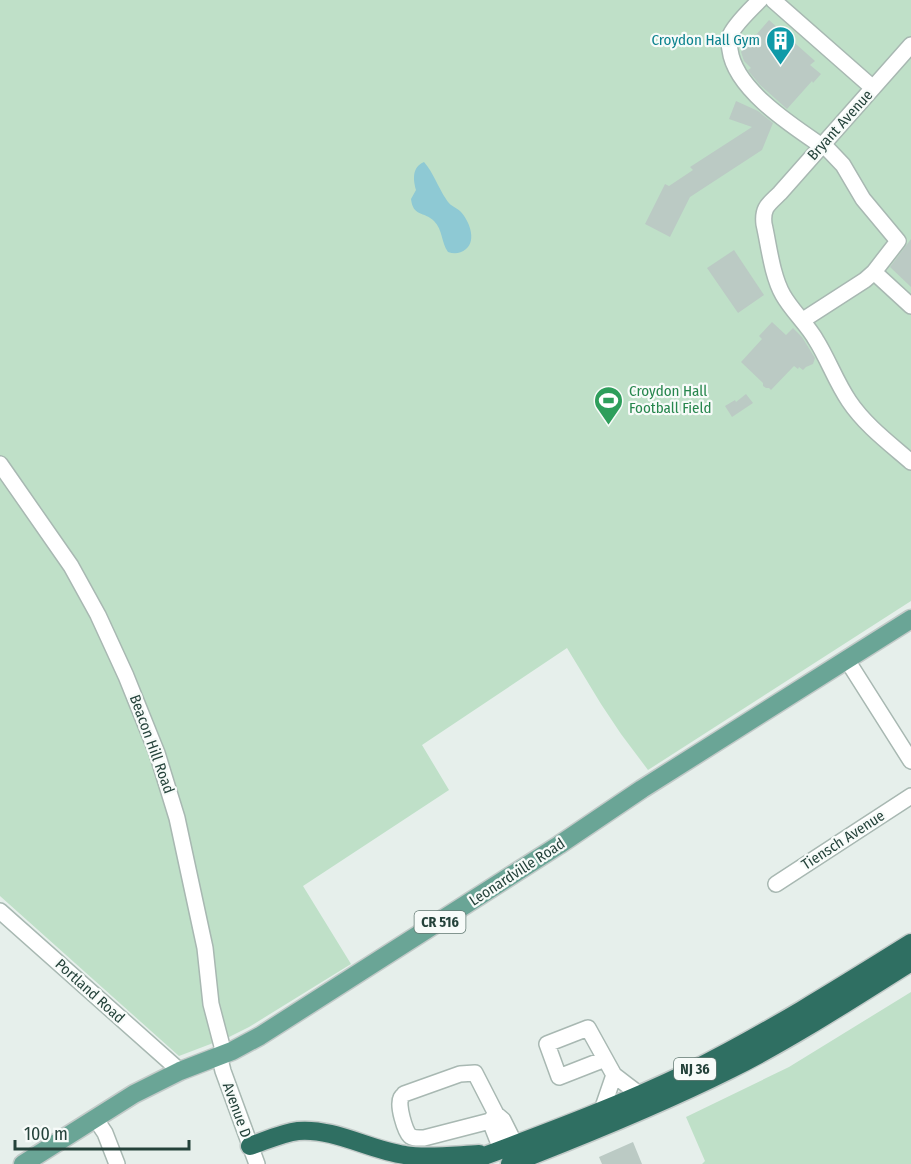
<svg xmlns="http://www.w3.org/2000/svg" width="911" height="1164" viewBox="0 0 911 1164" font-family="'Fira Sans Condensed',sans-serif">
<rect width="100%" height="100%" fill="#e6efeb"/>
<path fill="#bfe0c8" d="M 0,0 L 911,0 L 911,601 L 648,770 L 621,734 L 601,704 L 567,648 L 422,745 L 449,790 L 303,886 L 351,964 L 249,1027 L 229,1037 L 179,1056 L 0,896 Z
M 911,992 L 911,1164 L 702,1164 L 705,1161 L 686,1117 L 789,1067 Z"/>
<path fill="#8ec9d4" d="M 424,162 C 433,172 438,187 446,199 C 449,205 455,207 460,211 C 469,220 477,240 466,249 C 460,254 454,254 448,252 C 441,242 443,230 434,221 C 424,211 413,217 411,199 L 416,190 C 413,179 412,167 424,162 Z"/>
<path fill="#bbcac4" d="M 769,20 L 815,61 L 810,65 L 821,74 L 813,83 L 812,81 L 787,109 L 760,85 L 750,73 L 748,70 L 751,68 L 744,61 L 741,52 Z
M 736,101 L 758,111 L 773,123 L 762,150 L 690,197 L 670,237 L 645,224 L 665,184 L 669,186 L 693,170 L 690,167 L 752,127 L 729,119 Z
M 911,239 L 911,287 L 890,267 Z
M 734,250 L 764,295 L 738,313 L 707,268 Z
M 772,322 L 786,335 L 793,328 L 802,337 L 815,358 L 813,364 L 806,367 L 803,370 L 799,367 L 798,369 L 794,366 L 771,390 L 769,388 L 766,388 L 763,386 L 763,383 L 741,362 L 762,339 L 759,336 Z
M 746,394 L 753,403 L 732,417 L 725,406 L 735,400 L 736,402 Z
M 633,1142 L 642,1164 L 602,1164 L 599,1157 Z"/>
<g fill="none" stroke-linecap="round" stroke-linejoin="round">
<defs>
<path id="minor" d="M 760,0 C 752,8 733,26 730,36 C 728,40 729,45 730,50 C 735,89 791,125 822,146
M 773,0 L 873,88
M 911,45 L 780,193 C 769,204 762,207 764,224 C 769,246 772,276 783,295 C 792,311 807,324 816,340 C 828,359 836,382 849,401 C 865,425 889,443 911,462
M 823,144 L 843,165 L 863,199 L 898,241 L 874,272
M 803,320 L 865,280 L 874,272 L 911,306
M 0,464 L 71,566 L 98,615 L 126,676 L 157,753 L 177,818 L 205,948 L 211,1004 L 222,1046 L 221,1063 L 223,1071 L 257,1164
M 847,660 L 911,761
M 776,884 L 911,796
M 0,911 L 180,1071
M 605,1059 L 559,1077 L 547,1044 L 588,1028 L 614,1075
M 602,1110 L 614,1075 L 627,1085 L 639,1094
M 496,1114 L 490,1121 L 501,1149
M 95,1118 L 105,1133 L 117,1164
M 490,1121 L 424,1138 C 419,1138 415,1139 410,1136 C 405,1131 397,1105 401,1098 C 401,1097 403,1096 404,1094 L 460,1074 L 475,1073 L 496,1114 L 503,1120 L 515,1144"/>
<path id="major" d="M 23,1164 L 134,1094 L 180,1071 L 232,1051 L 260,1036 L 559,845 L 642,789 L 911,619"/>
<path id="highway" d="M 250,1146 C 265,1141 282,1133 298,1131 C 335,1128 369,1150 405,1155 C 426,1159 457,1155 479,1154
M 463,1164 C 540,1135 617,1107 691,1071 C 767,1033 839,988 911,943
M 510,1164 C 585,1135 659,1105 731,1069 C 793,1038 852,999 911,962"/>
</defs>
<use href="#minor" stroke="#a8b8b2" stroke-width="18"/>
<use href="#major" stroke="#c2cac8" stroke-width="21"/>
<use href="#highway" stroke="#c2cac8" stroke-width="21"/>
<use href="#minor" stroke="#fff" stroke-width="15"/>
<use href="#major" stroke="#6aa596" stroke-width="18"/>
<use href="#highway" stroke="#2f6f62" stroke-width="18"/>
</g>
<defs>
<symbol id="building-pin" viewBox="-11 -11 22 30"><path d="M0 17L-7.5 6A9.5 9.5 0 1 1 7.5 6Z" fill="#0f9aa8" stroke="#f7fbf9"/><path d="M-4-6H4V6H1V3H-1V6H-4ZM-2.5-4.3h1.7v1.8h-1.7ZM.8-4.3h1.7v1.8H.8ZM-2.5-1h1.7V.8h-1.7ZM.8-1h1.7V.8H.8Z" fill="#fff"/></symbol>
<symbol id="stadium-pin" viewBox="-11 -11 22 30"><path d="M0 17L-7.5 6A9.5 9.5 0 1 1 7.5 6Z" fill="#2e9e5b" stroke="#f7fbf9"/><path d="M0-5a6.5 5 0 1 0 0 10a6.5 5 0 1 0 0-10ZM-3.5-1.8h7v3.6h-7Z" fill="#fff"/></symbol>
</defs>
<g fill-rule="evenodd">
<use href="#building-pin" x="764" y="24" width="33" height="45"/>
<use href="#stadium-pin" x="592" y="384" width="33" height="45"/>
</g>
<g text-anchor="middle" stroke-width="4.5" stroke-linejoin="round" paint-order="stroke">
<g fill="#f7fbf9" stroke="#637a73" stroke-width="1.5">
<rect x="414.5" y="911" width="51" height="22" rx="4.5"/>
<rect x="674" y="1058" width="42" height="22" rx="4.5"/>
</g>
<g font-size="14" font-weight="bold" fill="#24423a">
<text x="440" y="927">CR 516</text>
<text x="695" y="1074">NJ 36</text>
</g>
<g font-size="15" fill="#0d838f" stroke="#f7fbf9" text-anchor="end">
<text x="760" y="45">Croydon Hall Gym</text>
</g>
<g font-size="15" fill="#24423a" stroke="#f7fbf9">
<text transform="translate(840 125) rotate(-48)" y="5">Bryant Avenue</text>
<text transform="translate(152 744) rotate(70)" y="5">Beacon Hill Road</text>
<text transform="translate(843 840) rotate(-33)" y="5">Tiensch Avenue</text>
<text transform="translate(517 872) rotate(-33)" y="5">Leonardville Road</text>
<text transform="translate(90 991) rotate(42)" y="5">Portland Road</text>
<text transform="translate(237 1110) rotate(70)" y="5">Avenue D</text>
</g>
<g font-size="15" fill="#27864d" stroke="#f7fbf9" text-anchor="start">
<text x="629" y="396">Croydon Hall<tspan x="629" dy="17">Football Field</tspan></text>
</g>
</g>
<path d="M15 1140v9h174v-9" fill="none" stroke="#24423a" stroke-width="3"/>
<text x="24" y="1140" font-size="18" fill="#24423a" stroke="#f7fbf9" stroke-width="4.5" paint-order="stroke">100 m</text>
</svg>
